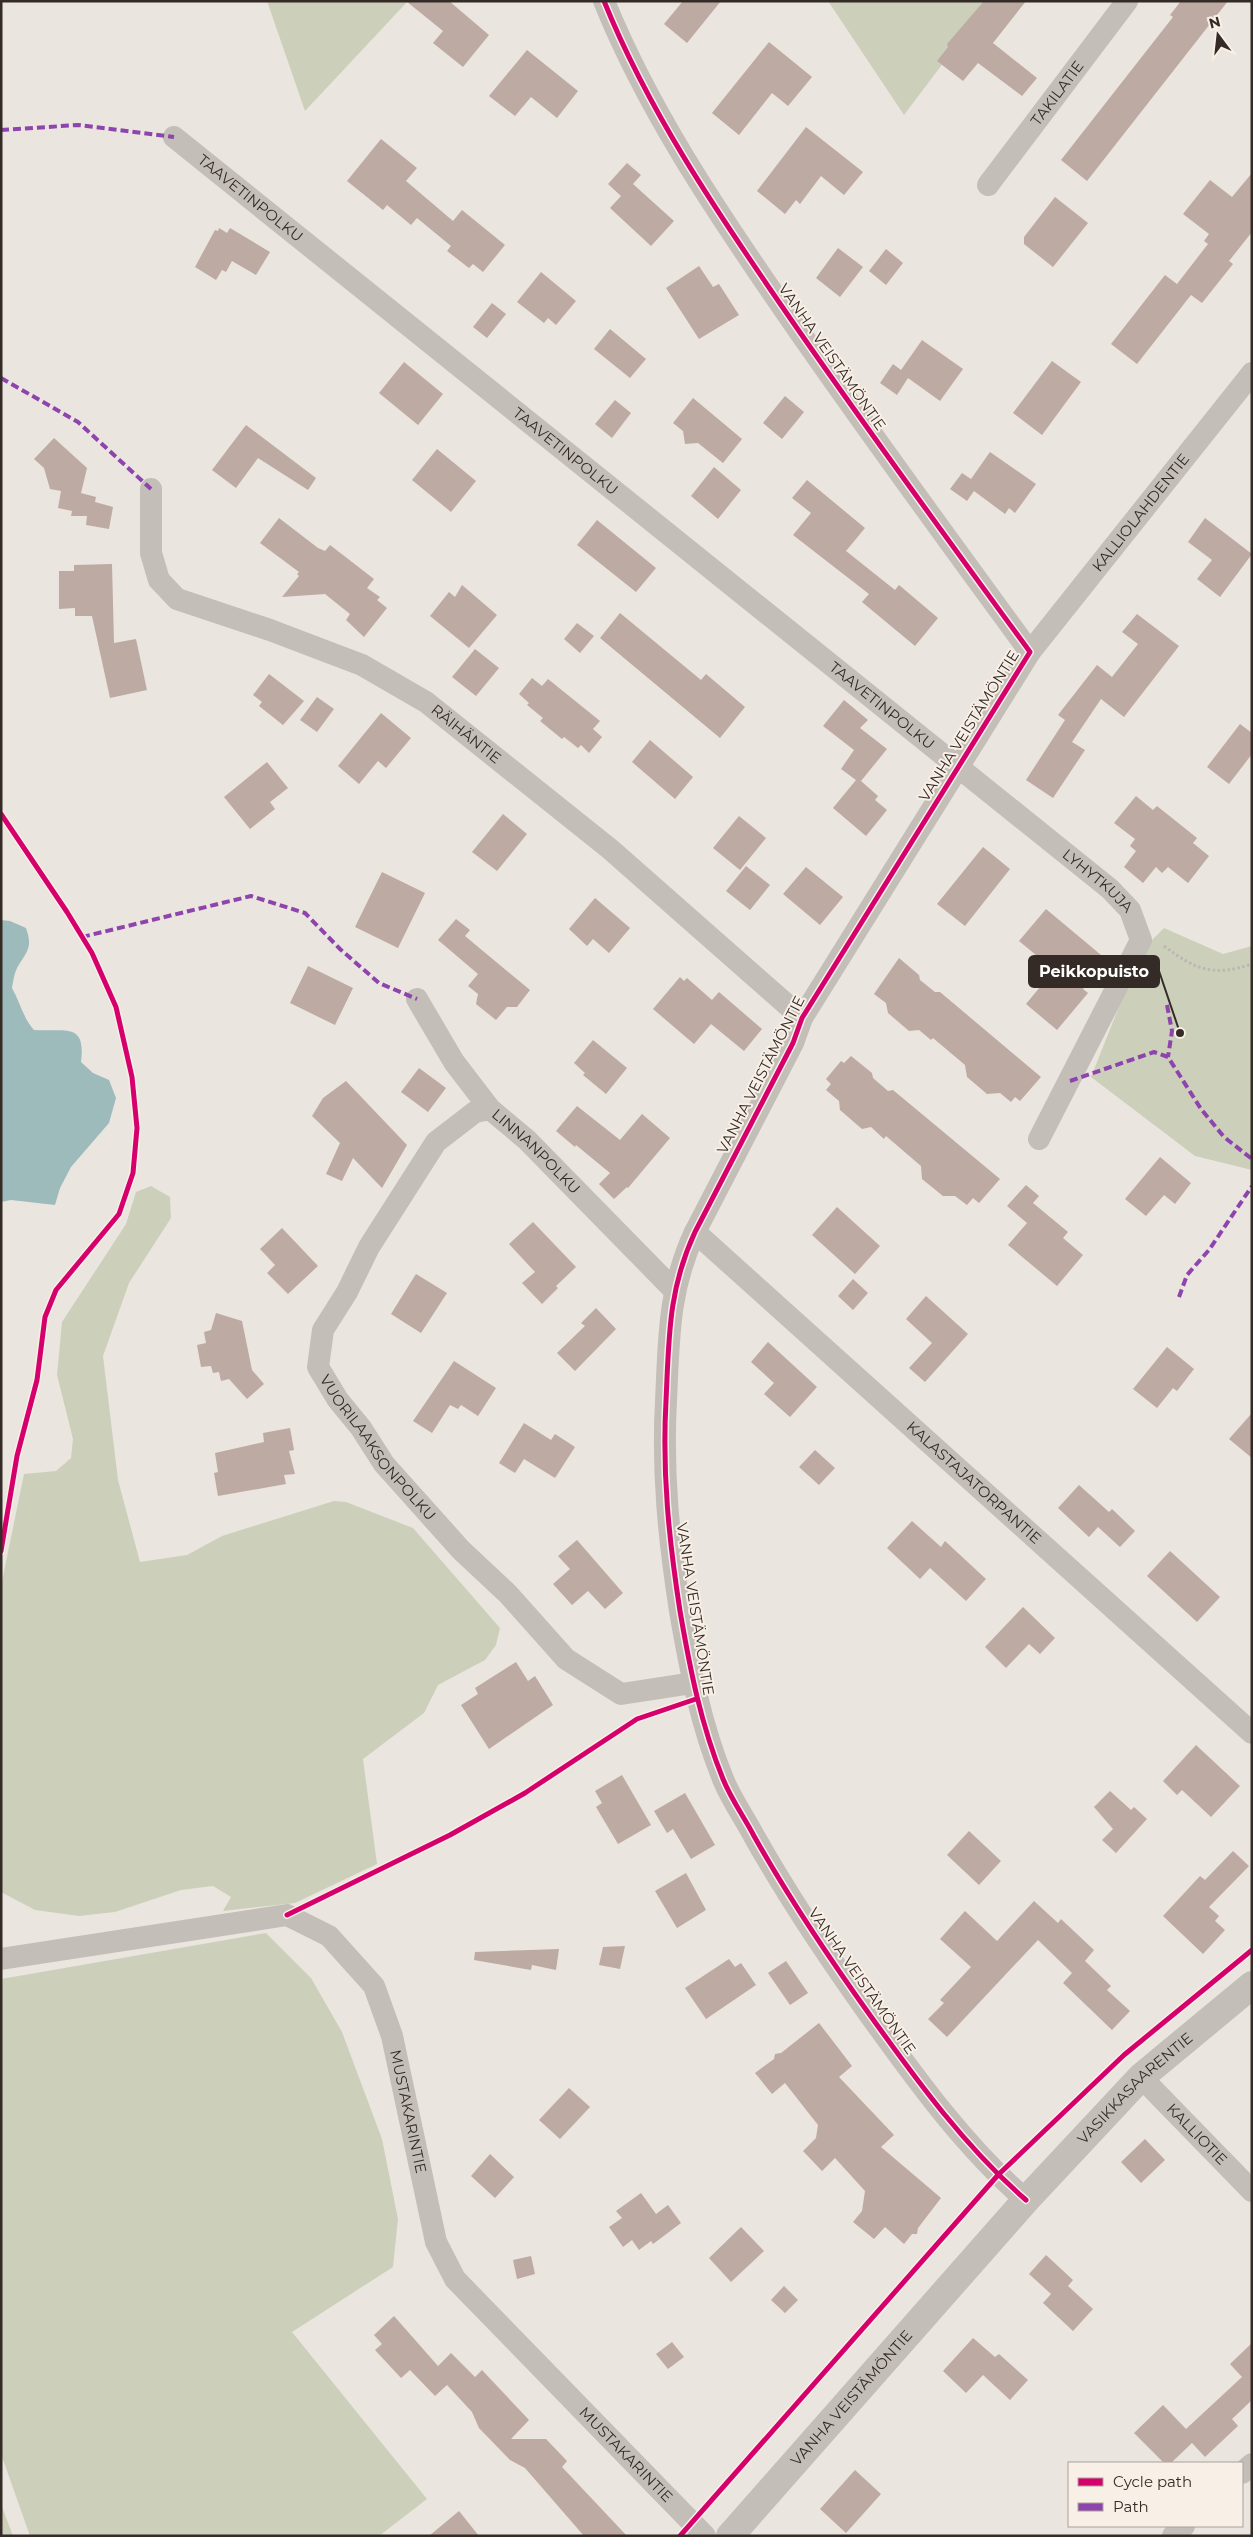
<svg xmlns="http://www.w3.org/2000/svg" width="1253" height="2537" viewBox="0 0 1253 2537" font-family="Montserrat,sans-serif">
<rect width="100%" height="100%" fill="#ebe5df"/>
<path fill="#ccd0ba" d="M 267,1 L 408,1 L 305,111 Z
M 828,1 L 990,1 L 904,115 Z
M 1164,928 L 1223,954 L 1252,946 L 1252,1170 L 1195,1156 L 1091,1077 L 1126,989 L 1147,945 Z
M 151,1186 L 170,1197 L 171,1218 L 129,1283 L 103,1356 L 118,1480 L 140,1562 L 187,1555 L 222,1536 L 334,1501 L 346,1502 L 413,1528 L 500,1628 L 496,1645 L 485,1660 L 438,1685 L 424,1713 L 363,1759 L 377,1864 L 295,1903 L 223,1911 L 231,1897 L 213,1886 L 181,1890 L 115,1912 L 79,1916 L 35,1910 L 1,1892 L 1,1586 L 24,1474 L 56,1471 L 71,1458 L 73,1439 L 57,1375 L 62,1322 L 126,1224 L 136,1192 Z
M 266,1933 L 311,1978 L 342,2032 L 382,2139 L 398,2219 L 393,2267 L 292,2332 L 427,2499 L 379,2536 L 30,2536 L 1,2454 L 1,1979 Z
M 1,2504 L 13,2536 L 1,2536 Z"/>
<path fill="#9dbbbb" d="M 1,920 L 10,921 L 26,928 C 33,948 27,951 17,968 C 14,974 13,982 12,988 C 20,1002 23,1018 34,1030 C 66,1032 86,1022 81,1062 L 93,1073 L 109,1080 L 116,1098 L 109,1123 L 71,1167 L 60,1188 L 55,1205 L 11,1200 L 1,1202 Z"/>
<path fill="#bdaaa2" d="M 406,1 L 449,1 L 489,35 L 463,67 L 433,43 L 443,31 Z
M 683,1 L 721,1 L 687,43 L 664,24 Z
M 984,1 L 1026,1 L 993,43 L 1037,78 L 1022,96 L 978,63 L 963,81 L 937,61 L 948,47 L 947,44 Z
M 1181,1 L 1228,1 L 1087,181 L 1061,160 L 1173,17 L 1170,15 Z
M 769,42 L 812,77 L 788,106 L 772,93 L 739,135 L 712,113 Z
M 527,50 L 578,91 L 557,118 L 531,97 L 515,116 L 489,96 Z
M 806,127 L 863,172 L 844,195 L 821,176 L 800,204 L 796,200 L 785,214 L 757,191 Z
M 381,139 L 417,168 L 406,181 L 453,221 L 462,210 L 505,245 L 483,272 L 473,264 L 469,268 L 447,251 L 451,246 L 417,218 L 411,225 L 387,205 L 383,210 L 347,181 Z
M 627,163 L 641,175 L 633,184 L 674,221 L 651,246 L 610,208 L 621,196 L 608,184 Z
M 1252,173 L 1252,232 L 1229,261 L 1233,264 L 1202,303 L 1191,295 L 1137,364 L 1111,344 L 1165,275 L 1177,284 L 1208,244 L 1204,241 L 1209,234 L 1183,214 L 1210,180 L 1232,197 Z
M 1055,197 L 1088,223 L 1053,267 L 1024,244 L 1024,237 Z
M 219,228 L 227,233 L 230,228 L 270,252 L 256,275 L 232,261 L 226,272 L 222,270 L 216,280 L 195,267 L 215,230 L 218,231 Z
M 838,248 L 863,267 L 840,297 L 816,278 Z
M 886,249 L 903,263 L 886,285 L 869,271 Z
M 699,266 L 713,287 L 719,284 L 739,315 L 699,339 L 666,288 Z
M 541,272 L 576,301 L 556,325 L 548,318 L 544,323 L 517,302 Z
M 492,303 L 506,314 L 487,338 L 473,327 Z
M 610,329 L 646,359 L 630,378 L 594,349 Z
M 922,340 L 963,369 L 940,401 L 908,378 L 897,395 L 880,383 L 893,364 L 901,370 Z
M 1052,361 L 1081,382 L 1042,435 L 1013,413 Z
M 404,362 L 443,394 L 418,425 L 379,393 Z
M 785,396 L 804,412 L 782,439 L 763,423 Z
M 693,398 L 742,439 L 723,463 L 698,443 L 685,444 L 683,431 L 673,423 Z
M 615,400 L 631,413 L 612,438 L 595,424 Z
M 246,425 L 316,478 L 308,490 L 258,458 L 236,488 L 212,470 Z
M 54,438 L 87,468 L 81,493 L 96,497 L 95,502 L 113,507 L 109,529 L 86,525 L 87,516 L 71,516 L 72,511 L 58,508 L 61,491 L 50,489 L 44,468 L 34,459 Z
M 437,449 L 476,481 L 451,512 L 412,480 Z
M 990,452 L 1036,484 L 1015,513 L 1009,508 L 1005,514 L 974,491 L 967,501 L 950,489 L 962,473 L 971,479 Z
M 714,467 L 741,490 L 718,519 L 691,496 Z
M 807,480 L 865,528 L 846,551 L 895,590 L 899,585 L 938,618 L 915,646 L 862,602 L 869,594 L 793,535 L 811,513 L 792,498 Z
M 279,518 L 318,548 L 325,551 L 330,545 L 374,579 L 367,588 L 380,597 L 377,600 L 387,608 L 364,637 L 346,620 L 350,614 L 325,594 L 282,597 L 299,576 L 297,574 L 299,572 L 260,543 Z
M 1205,518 L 1252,554 L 1220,597 L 1197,579 L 1212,560 L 1188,542 Z
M 597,520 L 656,568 L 636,592 L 577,545 Z
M 112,564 L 114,643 L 136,639 L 147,690 L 110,698 L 92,616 L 75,616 L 75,608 L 59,609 L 59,571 L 74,571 L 74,565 Z
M 462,585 L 497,615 L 469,648 L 430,616 L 449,592 L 455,597 Z
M 620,613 L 701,680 L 706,674 L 745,707 L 720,738 L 600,638 Z
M 1137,614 L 1179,646 L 1124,717 L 1101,699 L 1072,742 L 1085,750 L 1053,798 L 1026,780 L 1065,720 L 1058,715 L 1097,665 L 1112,677 L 1138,644 L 1122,632 Z
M 577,623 L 594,636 L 580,653 L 564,639 Z
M 475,649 L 499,668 L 476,696 L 452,677 Z
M 269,674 L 304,701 L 283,725 L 259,706 L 262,702 L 253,695 Z
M 532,678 L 542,686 L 548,679 L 600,721 L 593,729 L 602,737 L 589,753 L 581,745 L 578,748 L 564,737 L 562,739 L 540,721 L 543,718 L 527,705 L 529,703 L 519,694 Z
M 317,697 L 334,709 L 317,732 L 300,720 Z
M 844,700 L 868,720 L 860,728 L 887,749 L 861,781 L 878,796 L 875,800 L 887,810 L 866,836 L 833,808 L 856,780 L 841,769 L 854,750 L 823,726 Z
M 381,713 L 411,738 L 386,768 L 378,761 L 359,784 L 338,766 Z
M 1240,724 L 1252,733 L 1252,754 L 1229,784 L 1207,767 Z
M 650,740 L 693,777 L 675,799 L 632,762 Z
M 267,762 L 288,788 L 270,802 L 275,809 L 250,829 L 224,797 Z
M 1136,796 L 1153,810 L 1157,806 L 1197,838 L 1193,843 L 1209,856 L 1188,883 L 1168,867 L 1162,873 L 1156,867 L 1143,883 L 1124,867 L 1136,851 L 1130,846 L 1135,839 L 1114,823 Z
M 503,814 L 527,834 L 497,871 L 472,852 Z
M 739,816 L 766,838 L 740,870 L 713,848 Z
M 983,847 L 1010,869 L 965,926 L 937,904 Z
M 746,866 L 770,885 L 750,910 L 726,891 Z
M 806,867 L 843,897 L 820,925 L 783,894 Z
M 382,872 L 425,893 L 398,948 L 355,927 Z
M 595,898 L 630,928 L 609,953 L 593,939 L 587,946 L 569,929 Z
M 1046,909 L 1107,960 L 1083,989 L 1088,993 L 1057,1030 L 1026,1004 L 1054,970 L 1019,941 Z
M 456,919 L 470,930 L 465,936 L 530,990 L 517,1007 L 507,1007 L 496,1020 L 476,1004 L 478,994 L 468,986 L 478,974 L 438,940 Z
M 899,958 L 919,975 L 920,980 L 935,992 L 940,992 L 1041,1077 L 1020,1101 L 1015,1097 L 1011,1102 L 1000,1093 L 987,1094 L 967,1077 L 965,1065 L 933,1038 L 931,1040 L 919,1030 L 909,1031 L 888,1013 L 886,1003 L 874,994 Z
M 308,966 L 353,988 L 335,1025 L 290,1003 Z
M 680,977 L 684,981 L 687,978 L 712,1000 L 719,992 L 762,1029 L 744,1051 L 711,1024 L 694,1044 L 653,1009 Z
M 593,1040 L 627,1068 L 606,1094 L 583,1075 L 585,1073 L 574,1063 Z
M 851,1056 L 872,1073 L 873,1078 L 888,1091 L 893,1090 L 1000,1179 L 979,1203 L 973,1198 L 967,1205 L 955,1196 L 943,1196 L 922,1179 L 921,1166 L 886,1136 L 884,1139 L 871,1127 L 862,1129 L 840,1110 L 839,1101 L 826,1090 L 831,1084 L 826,1079 L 841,1061 L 844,1063 Z
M 419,1068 L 446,1088 L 428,1112 L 401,1092 Z
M 346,1081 L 407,1145 L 382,1188 L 353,1158 L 342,1181 L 326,1174 L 340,1143 L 312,1116 L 323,1098 Z
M 577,1106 L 620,1140 L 642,1114 L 670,1138 L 628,1188 L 627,1187 L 614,1199 L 599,1184 L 610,1173 L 576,1145 L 575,1147 L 556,1131 Z
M 1160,1157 L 1191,1183 L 1175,1204 L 1164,1195 L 1146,1216 L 1125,1199 Z
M 1026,1185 L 1039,1196 L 1033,1203 L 1068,1232 L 1063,1238 L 1083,1255 L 1057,1286 L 1008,1245 L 1027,1223 L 1007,1206 Z
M 837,1207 L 880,1246 L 855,1274 L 812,1235 Z
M 533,1222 L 576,1267 L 556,1286 L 558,1288 L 542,1304 L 522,1283 L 535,1272 L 509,1244 Z
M 282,1228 L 318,1266 L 288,1294 L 267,1273 L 275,1265 L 260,1249 Z
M 416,1274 L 447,1293 L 421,1333 L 391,1314 Z
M 853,1279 L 868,1293 L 853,1310 L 838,1296 Z
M 926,1296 L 968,1334 L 925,1382 L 909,1368 L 932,1343 L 906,1319 Z
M 596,1308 L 616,1329 L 575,1371 L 557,1353 L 585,1326 L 581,1323 Z
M 216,1313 L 242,1321 L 252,1370 L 264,1384 L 247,1399 L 229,1379 L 221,1381 L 219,1372 L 213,1373 L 211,1366 L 201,1367 L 197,1345 L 206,1343 L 204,1332 L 211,1330 Z
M 768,1342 L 817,1387 L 790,1417 L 764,1394 L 774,1383 L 751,1362 Z
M 1167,1347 L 1194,1369 L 1177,1391 L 1173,1388 L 1157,1408 L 1133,1389 Z
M 454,1361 L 496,1388 L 478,1416 L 461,1405 L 458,1409 L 450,1405 L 432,1433 L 413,1421 Z
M 1252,1413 L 1252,1458 L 1229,1439 Z
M 524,1423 L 551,1440 L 555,1434 L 575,1447 L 555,1478 L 524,1459 L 515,1473 L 499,1463 Z
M 290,1428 L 294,1450 L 289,1451 L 295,1474 L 284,1475 L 286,1484 L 218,1496 L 214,1473 L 218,1472 L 215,1453 L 264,1442 L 263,1433 Z
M 815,1450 L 835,1468 L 819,1485 L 799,1467 Z
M 1079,1485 L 1109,1512 L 1112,1509 L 1135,1531 L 1120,1547 L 1098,1527 L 1089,1537 L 1058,1508 Z
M 912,1521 L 941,1547 L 945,1541 L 986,1579 L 966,1601 L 930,1568 L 920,1579 L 887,1548 Z
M 577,1540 L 623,1593 L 605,1609 L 588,1591 L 572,1605 L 553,1584 L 570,1569 L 558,1556 Z
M 1170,1551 L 1220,1597 L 1197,1622 L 1147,1576 Z
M 1023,1607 L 1055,1638 L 1040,1654 L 1029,1644 L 1006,1668 L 985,1647 Z
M 516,1662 L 528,1681 L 535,1676 L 553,1705 L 489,1749 L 461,1705 L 478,1694 L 475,1688 Z
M 1196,1745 L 1240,1786 L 1211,1817 L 1182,1790 L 1177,1795 L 1163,1781 Z
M 622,1775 L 651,1825 L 618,1844 L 596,1807 L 602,1803 L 595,1791 Z
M 1110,1791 L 1131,1810 L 1134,1807 L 1147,1819 L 1116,1853 L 1102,1840 L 1113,1829 L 1094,1807 Z
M 685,1793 L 715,1845 L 691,1859 L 673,1829 L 667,1833 L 654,1811 Z
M 969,1831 L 1001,1861 L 979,1885 L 947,1855 Z
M 1233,1851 L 1249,1866 L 1209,1907 L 1219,1916 L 1215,1921 L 1225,1930 L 1203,1954 L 1163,1916 L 1200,1876 L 1205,1880 Z
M 686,1873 L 706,1910 L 677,1928 L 655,1891 Z
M 1034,1901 L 1058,1923 L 1061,1919 L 1094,1950 L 1085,1961 L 1111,1986 L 1107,1990 L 1130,2011 L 1112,2030 L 1063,1983 L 1072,1973 L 1038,1940 L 947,2037 L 928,2019 L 944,2003 L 940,2000 L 971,1967 L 940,1939 L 965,1911 L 997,1941 Z
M 625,1946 L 620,1969 L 599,1965 L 603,1947 Z
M 559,1949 L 556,1970 L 532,1965 L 531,1970 L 474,1960 L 475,1952 Z
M 729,1959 L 735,1967 L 741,1963 L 756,1985 L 706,2019 L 685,1988 Z
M 786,1961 L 808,1993 L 790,2005 L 768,1973 Z
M 819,2023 L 852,2066 L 839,2077 L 894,2135 L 881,2147 L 941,2198 L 918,2228 L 917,2234 L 912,2234 L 904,2244 L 885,2227 L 874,2239 L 853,2222 L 862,2211 L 865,2191 L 835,2158 L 822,2171 L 803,2151 L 816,2138 L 818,2125 L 785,2083 L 772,2094 L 755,2073 L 774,2059 L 775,2054 L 781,2053 Z
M 569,2088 L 590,2107 L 560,2139 L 539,2120 Z
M 1145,2139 L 1165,2160 L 1141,2183 L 1121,2162 Z
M 490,2154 L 514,2177 L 495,2198 L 471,2176 Z
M 641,2193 L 656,2214 L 668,2205 L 681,2223 L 653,2244 L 651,2241 L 639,2250 L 632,2240 L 623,2247 L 609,2227 L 622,2218 L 616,2211 Z
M 741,2227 L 764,2251 L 731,2282 L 709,2258 Z
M 1046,2255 L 1073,2280 L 1068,2286 L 1093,2309 L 1073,2331 L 1043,2303 L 1051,2294 L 1029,2274 Z
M 531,2256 L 535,2274 L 517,2279 L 513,2260 Z
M 784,2286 L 798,2300 L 785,2313 L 771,2300 Z
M 394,2316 L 438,2366 L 451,2353 L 475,2377 L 482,2370 L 529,2420 L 511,2439 L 546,2439 L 567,2461 L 562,2467 L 627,2536 L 584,2536 L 525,2468 L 510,2460 L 479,2428 L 472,2412 L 447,2385 L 435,2396 L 410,2370 L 401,2378 L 375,2350 L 382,2344 L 374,2335 Z
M 973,2338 L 995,2357 L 999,2354 L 1028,2380 L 1010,2400 L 983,2375 L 966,2393 L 943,2371 Z
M 672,2342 L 684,2357 L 668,2369 L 656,2354 Z
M 1252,2343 L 1252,2400 L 1232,2419 L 1238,2426 L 1205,2457 L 1192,2443 L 1171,2463 L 1164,2463 L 1134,2433 L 1163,2405 L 1186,2429 L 1242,2377 L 1230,2364 Z
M 855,2470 L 881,2494 L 846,2533 L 820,2509 Z
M 459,2511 L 479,2536 L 429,2536 Z"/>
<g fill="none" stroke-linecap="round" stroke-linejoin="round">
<path stroke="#bdb6b1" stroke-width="3" stroke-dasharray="2.5 2.5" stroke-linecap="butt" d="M 1164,946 C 1196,970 1213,977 1252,964"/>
<g stroke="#c4beb8" stroke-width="22">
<path d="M 604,1 C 648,110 715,209 781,305 C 862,423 946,537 1030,652 L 802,1018 L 793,1043 L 695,1232 C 668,1290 669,1338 666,1401 C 662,1473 669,1540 680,1611 C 690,1669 701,1725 723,1779 C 731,1799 744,1817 754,1836 C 790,1900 829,1958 872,2018 C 918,2082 966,2148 1026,2200"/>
<path id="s1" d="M 174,137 L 1110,889 L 1130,910 L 1141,940 L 1039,1139"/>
<path id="s2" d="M 988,185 L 1127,1"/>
<path id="s3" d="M 151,489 L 151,553 L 159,580 L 177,599 L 270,630 L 362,665 L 426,702 L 610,849 L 802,1018"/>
<path id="s4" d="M 1030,652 L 1252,373"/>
<path id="s5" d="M 417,999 L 454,1062 L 490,1109 L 527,1140 L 674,1290"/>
<path id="s6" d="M 490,1109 L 475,1112 L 436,1142 L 369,1247 L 347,1292 L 323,1330 L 318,1367 L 338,1400 L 361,1428 L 384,1464 L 461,1550 L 508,1594 L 566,1659 L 621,1694 L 693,1683"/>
<path id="s7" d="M 695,1232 L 1252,1733"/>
<path id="s8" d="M 1,1959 L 287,1915 L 329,1936 L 374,1986 L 392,2036 L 436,2242 L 455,2279 L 705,2536"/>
<path id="s9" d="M 1141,2077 L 1252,2191"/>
<path d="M 1242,2473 L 1252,2464"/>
<path d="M 1173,2536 L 1184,2526"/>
</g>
<path stroke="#c4beb8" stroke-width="28" id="s10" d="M 730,2536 L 1026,2200 L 1141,2077 L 1252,1985"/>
<path stroke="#8e44ad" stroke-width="4" stroke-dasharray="8 4" stroke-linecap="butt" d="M 1,130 L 78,125 L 174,137
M 1,378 L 78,422 L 151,489
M 82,937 L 251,896 L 305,913 L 340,949 L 379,983 L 417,999
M 1167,1005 L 1172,1031 L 1168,1057
M 1070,1081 L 1154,1052 L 1168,1057 L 1201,1109 L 1224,1137 L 1252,1159
M 1179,1297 L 1187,1275 L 1209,1250 L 1252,1186"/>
<defs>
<path id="cycleway" d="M 604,1 C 648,110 715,209 781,305 C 862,423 946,537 1030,652 L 802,1018 L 793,1043 L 695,1232 C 668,1290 669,1338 666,1401 C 662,1473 669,1540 680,1611 C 690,1669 701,1725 723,1779 C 731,1799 744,1817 754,1836 C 790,1900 829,1958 872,2018 C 918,2082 966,2148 1026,2200
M 1,814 L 67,912 L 92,953 L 116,1007 L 132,1077 L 137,1128 L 133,1173 L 119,1214 L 56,1290 L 45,1317 L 37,1380 L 17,1456 L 1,1551
M 287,1915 L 450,1835 L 525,1793 L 637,1719 L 696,1699
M 680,2536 L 998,2175 L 1124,2055 L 1252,1950"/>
</defs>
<use href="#cycleway" stroke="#f8f0e6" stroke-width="8"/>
<use href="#cycleway" stroke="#d6006c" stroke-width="5"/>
</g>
<g text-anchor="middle" stroke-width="4" stroke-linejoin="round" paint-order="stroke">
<g font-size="15" fill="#342b27" stroke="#f8f0e6">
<text dy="5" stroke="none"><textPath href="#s2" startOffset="115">TAKILATIE</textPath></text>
<text dy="5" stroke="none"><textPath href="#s1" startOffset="98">TAAVETINPOLKU</textPath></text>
<text transform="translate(832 357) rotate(55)" y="5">VANHA VEISTÄMÖNTIE</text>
<text dy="5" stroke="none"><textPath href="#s1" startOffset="502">TAAVETINPOLKU</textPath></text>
<text dy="5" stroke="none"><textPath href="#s4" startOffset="178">KALLIOLAHDENTIE</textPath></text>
<text dy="5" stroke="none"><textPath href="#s1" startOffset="908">TAAVETINPOLKU</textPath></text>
<text transform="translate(969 726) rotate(-58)" y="5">VANHA VEISTÄMÖNTIE</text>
<text dy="5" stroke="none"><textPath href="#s3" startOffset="440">RÄIHÄNTIE</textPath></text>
<text dy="5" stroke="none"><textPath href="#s1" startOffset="1186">LYHYTKUJA</textPath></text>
<text transform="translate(761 1075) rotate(-63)" y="5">VANHA VEISTÄMÖNTIE</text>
<text dy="5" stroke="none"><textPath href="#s5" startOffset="195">LINNANPOLKU</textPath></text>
<text dy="5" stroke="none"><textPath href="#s6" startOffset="422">VUORILAAKSONPOLKU</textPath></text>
<text dy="5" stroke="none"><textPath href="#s7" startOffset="375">KALASTAJATORPANTIE</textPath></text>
<text transform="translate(695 1609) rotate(81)" y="5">VANHA VEISTÄMÖNTIE</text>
<text transform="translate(862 1981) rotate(55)" y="5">VANHA VEISTÄMÖNTIE</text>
<text dy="5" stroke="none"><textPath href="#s10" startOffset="604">VASIKKASAARENTIE</textPath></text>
<text dy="5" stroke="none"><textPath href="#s8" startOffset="534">MUSTAKARINTIE</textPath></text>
<text dy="5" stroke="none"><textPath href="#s9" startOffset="80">KALLIOTIE</textPath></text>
<text dy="5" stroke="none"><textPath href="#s10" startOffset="184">VANHA VEISTÄMÖNTIE</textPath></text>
<text dy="5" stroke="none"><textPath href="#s8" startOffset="954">MUSTAKARINTIE</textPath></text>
</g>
</g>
<path fill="none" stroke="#342b27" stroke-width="2" d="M1180 1033L1159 971"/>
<circle fill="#342b27" stroke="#f8f0e6" stroke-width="2" cx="1180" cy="1033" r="5"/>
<rect fill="#342b27" stroke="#342b27" stroke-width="2" x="1029" y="956" width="130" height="31" rx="5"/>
<g font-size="16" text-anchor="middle" font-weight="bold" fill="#fff">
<text x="1094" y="977">Peikkopuisto</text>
</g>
<rect width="1253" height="2537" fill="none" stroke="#342b27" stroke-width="5"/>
<rect x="1068" y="2462" width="175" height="65" fill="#f8f0e6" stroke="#aaa19a"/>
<rect x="1078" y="2478" width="25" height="8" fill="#d6006c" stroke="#aaa19a"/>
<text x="1113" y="2487" font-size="15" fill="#342b27">Cycle path</text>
<rect x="1078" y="2503" width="25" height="8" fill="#8e44ad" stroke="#aaa19a"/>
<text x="1113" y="2512" font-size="15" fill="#342b27">Path</text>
<g transform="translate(1218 35) rotate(345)" stroke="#f8f0e6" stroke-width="4" paint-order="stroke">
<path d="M0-4L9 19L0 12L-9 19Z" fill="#342b27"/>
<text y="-8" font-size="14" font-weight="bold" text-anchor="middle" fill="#342b27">N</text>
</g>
</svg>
